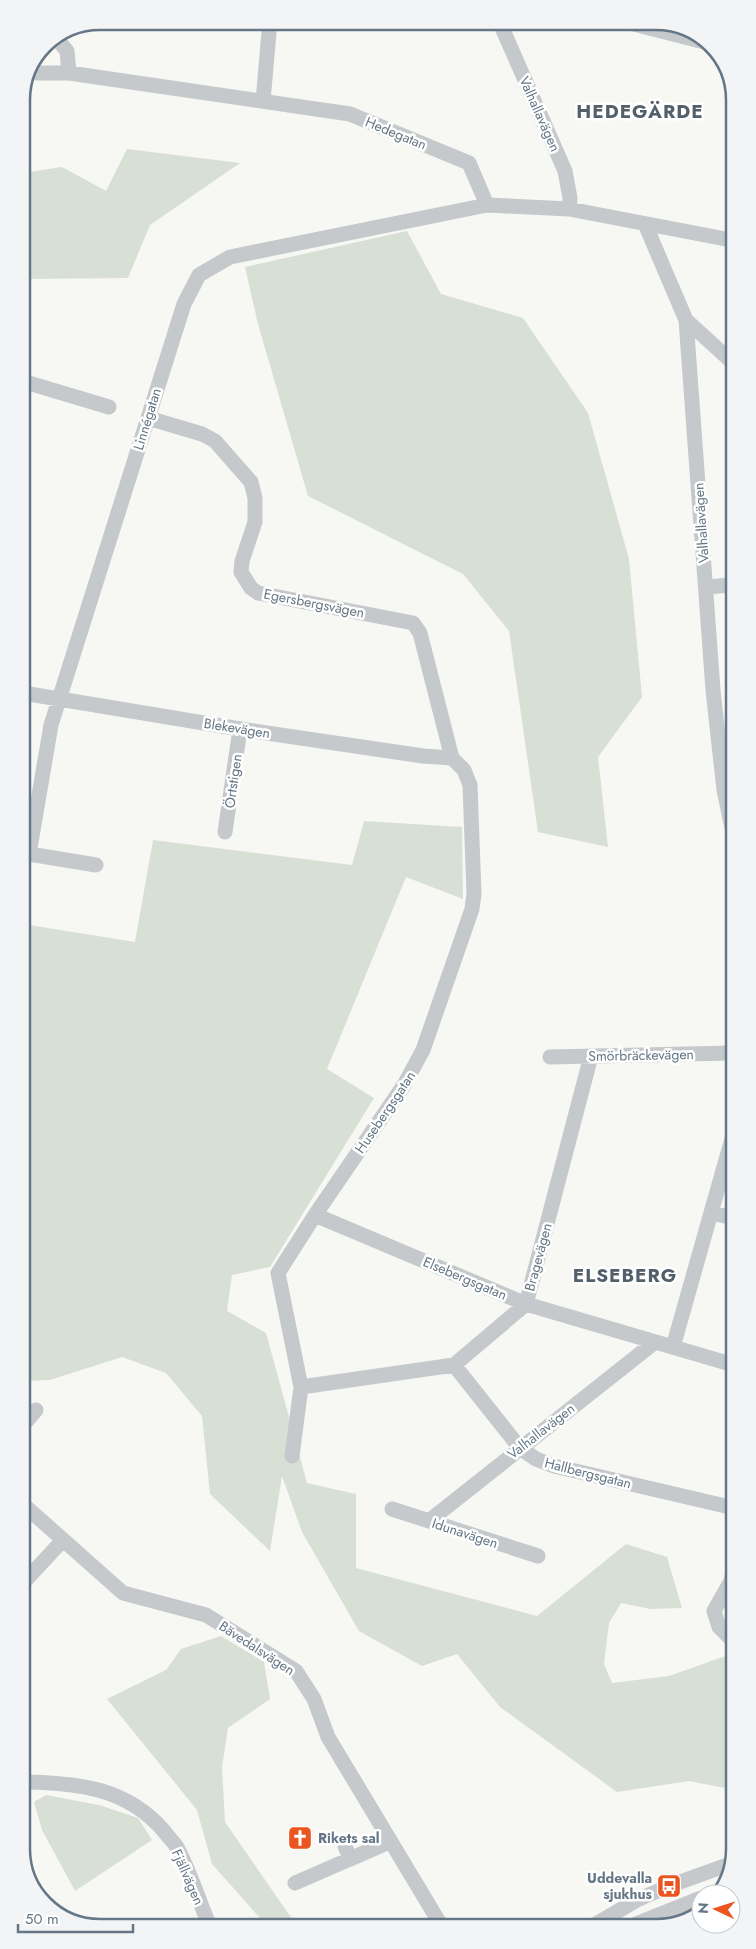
<svg xmlns="http://www.w3.org/2000/svg" width="756" height="1949" viewBox="0 0 756 1949" font-family="Jost,sans-serif">
<rect width="100%" height="100%" fill="#f7f7f4"/>
<path fill="#d8dfd5" d="M 127,149 L 240,163 L 150,225 L 128,278 L 22,279 L 22,173 L 62,167 L 106,191 Z
M 407,231 L 441,294 L 523,318 L 588,413 L 629,559 L 642,697 L 598,757 L 608,847 L 538,832 L 509,631 L 463,574 L 308,496 L 258,324 L 245,267 Z
M 364,821 L 462,827 L 463,899 L 406,877 L 327,1069 L 374,1098 L 270,1267 L 232,1275 L 227,1311 L 266,1333 L 307,1483 L 356,1494 L 356,1568 L 537,1616 L 626,1544 L 667,1557 L 682,1608 L 651,1609 L 621,1603 L 609,1623 L 604,1664 L 612,1683 L 669,1676 L 734,1653 L 735,1790 L 689,1781 L 617,1792 L 500,1707 L 457,1654 L 422,1666 L 359,1631 L 302,1532 L 282,1476 L 270,1551 L 210,1494 L 202,1416 L 166,1373 L 122,1357 L 50,1380 L 24,1381 L 23,924 L 135,942 L 153,840 L 352,865 Z
M 221,1636 L 264,1662 L 270,1699 L 228,1728 L 222,1767 L 225,1822 L 297,1926 L 267,1926 L 212,1864 L 197,1810 L 107,1699 L 166,1670 L 181,1649 Z
M 46,1795 L 99,1805 L 138,1818 L 152,1840 L 75,1891 L 42,1830 L 34,1802 Z"/>
<g fill="none" stroke-linecap="round" stroke-linejoin="round">
<path stroke="#c5c9cc" stroke-width="15" d="M 499,21 L 565,171 L 570,198 L 569,209
M 622,21 L 708,43
M 57,39 L 67,51 L 69,73
M 31,73 L 69,73 L 350,114 L 469,163 L 487,205
M 263,101 L 270,21
M 645,224 L 686,320 L 713,690 L 724,790 L 732,828
M 686,320 L 731,361
M 22,381 L 109,407
M 148,418 L 202,434 L 215,441 L 251,482 L 255,498 L 255,522 L 242,561 L 241,572 L 251,588 L 258,593 L 413,623 L 420,633 L 452,758
M 706,587 L 732,585
M 23,693 L 240,729 L 423,756 L 452,758
M 225,832 L 240,729
M 23,853 L 96,865
M 29,854 L 51,725 L 184,304 L 199,275 L 230,257 L 487,205 L 569,209 L 731,240
M 550,1057 L 733,1053
M 712,1213 L 733,1218
M 315,1215 L 526,1304 L 734,1365
M 673,1347 L 733,1135
M 454,1365 L 520,1448 L 536,1459 L 554,1466 L 734,1508
M 301,1387 L 454,1365 L 526,1304 L 591,1056
M 24,1424 L 36,1410
M 292,1456 L 301,1387 L 278,1273 L 315,1215 L 404,1085 L 423,1050 L 472,909 L 474,894 L 470,785 L 464,770 L 452,758
M 25,1506 L 123,1593 L 206,1615 L 296,1671 L 314,1699 L 328,1737 L 441,1925
M 392,1509 L 538,1556
M 429,1521 L 655,1342
M 734,1566 L 731,1581 L 714,1611 L 719,1627 L 734,1642
M 25,1581 L 63,1540
M 25,1782 C 79,1783 127,1788 164,1831 C 168,1837 175,1843 178,1849 C 191,1874 199,1901 210,1927
M 345,1846 L 350,1859 L 389,1842
M 295,1883 L 350,1859
M 718,1894 L 720,1893
M 596,1924 L 637,1900 L 669,1886 L 730,1864
M 636,1924 L 701,1898"/>
</g>
<defs>
<symbol id="church-square" viewBox="-11 -11 22 22"><rect x="-9" y="-9" width="18" height="18" rx="4" fill="#eb5520" stroke="#fff"/><path d="M-1.2-6h2.4v3.5h3.3v2.4h-3.3V6h-2.4V-.1h-3.3v-2.4h3.3Z" fill="#fff"/></symbol>
<symbol id="bus-square" viewBox="-11 -11 22 22"><rect x="-9" y="-9" width="18" height="18" rx="4" fill="#eb5520" stroke="#fff"/><path d="M-5-6H5V4H4V6H2V4H-2V6H-4V4H-5ZM-3.5-4V0h7V-4ZM-3.5 1.2v1.5H-2V1.2ZM2 1.2v1.5H3.5V1.2Z" fill="#fff"/></symbol>
</defs>
<g fill-rule="evenodd">
<use href="#church-square" x="286" y="1824" width="28" height="28"/>
<use href="#bus-square" x="655" y="1872" width="28" height="28"/>
</g>
<g text-anchor="middle" stroke-width="5" stroke-linejoin="round" paint-order="stroke">
<g font-size="14" fill="#657786" stroke="#fff">
<text transform="translate(540 114) rotate(66)" y="5">Valhallavägen</text>
<text transform="translate(396 133) rotate(22)" y="5">Hedegatan</text>
<text transform="translate(147 419) rotate(-73)" y="5">Linnégatan</text>
<text transform="translate(701 523) rotate(-94)" y="5">Valhallavägen</text>
<text transform="translate(314 603) rotate(11)" y="5">Egersbergsvägen</text>
<text transform="translate(237 728) rotate(9)" y="5">Blekevägen</text>
<text transform="translate(233 781) rotate(-82)" y="5">Örtstigen</text>
<text transform="translate(641 1055) rotate(-1)" y="5">Smörbräckevägen</text>
<text transform="translate(385 1112) rotate(-56)" y="5">Husebergsgatan</text>
<text transform="translate(538 1257) rotate(-75)" y="5">Bragevägen</text>
<text transform="translate(465 1278) rotate(23)" y="5">Elsebergsgatan</text>
<text transform="translate(541 1431) rotate(-38)" y="5">Valhallavägen</text>
<text transform="translate(588 1473) rotate(14)" y="5">Hallbergsgatan</text>
<text transform="translate(465 1533) rotate(18)" y="5">Idunavägen</text>
<text transform="translate(257 1648) rotate(33)" y="5">Bävedalsvägen</text>
<text transform="translate(188 1877) rotate(66)" y="5">Fjällvägen</text>
</g>
<g font-size="14" font-weight="bold" fill="#657786" stroke="#fff" text-anchor="start">
<text x="318" y="1843">Rikets sal</text>
<text x="652" y="1883" text-anchor="end">Uddevalla<tspan x="652" dy="16">sjukhus</tspan></text>
</g>
<g font-size="19" font-weight="bold" letter-spacing="1" fill="#53606b" stroke="#fff">
<text x="640" y="118">HEDEGÄRDE</text>
<text x="625" y="1282">ELSEBERG</text>
</g>
</g>
<path d="M0 0H756V1949H0ZM100 30H656A70 70 0 0 1 726 100V1849A70 70 0 0 1 656 1919H100A70 70 0 0 1 30 1849V100A70 70 0 0 1 100 30Z" fill="#f3f4f5" fill-rule="evenodd"/>
<path fill="none" stroke="#657786" stroke-width="2.5" d="M100 30H656A70 70 0 0 1 726 100V1849A70 70 0 0 1 656 1919H100A70 70 0 0 1 30 1849V100A70 70 0 0 1 100 30Z"/>
<g transform="translate(716 1909) rotate(274)"><circle r="24" fill="#ffffff" stroke="#c1c9cf"/>
<path d="M0-4L9 19L0 12L-9 19Z" fill="#eb5520"/>
<text y="-8" font-size="14" font-weight="bold" text-anchor="middle" fill="#657786">N</text>
</g>
<path d="M18 1924v8h115v-8" fill="none" stroke="#657786" stroke-width="2.5"/>
<text x="25" y="1924" font-size="15" fill="#657786" stroke="#ffffff" stroke-width="4" paint-order="stroke">50 m</text>
</svg>
